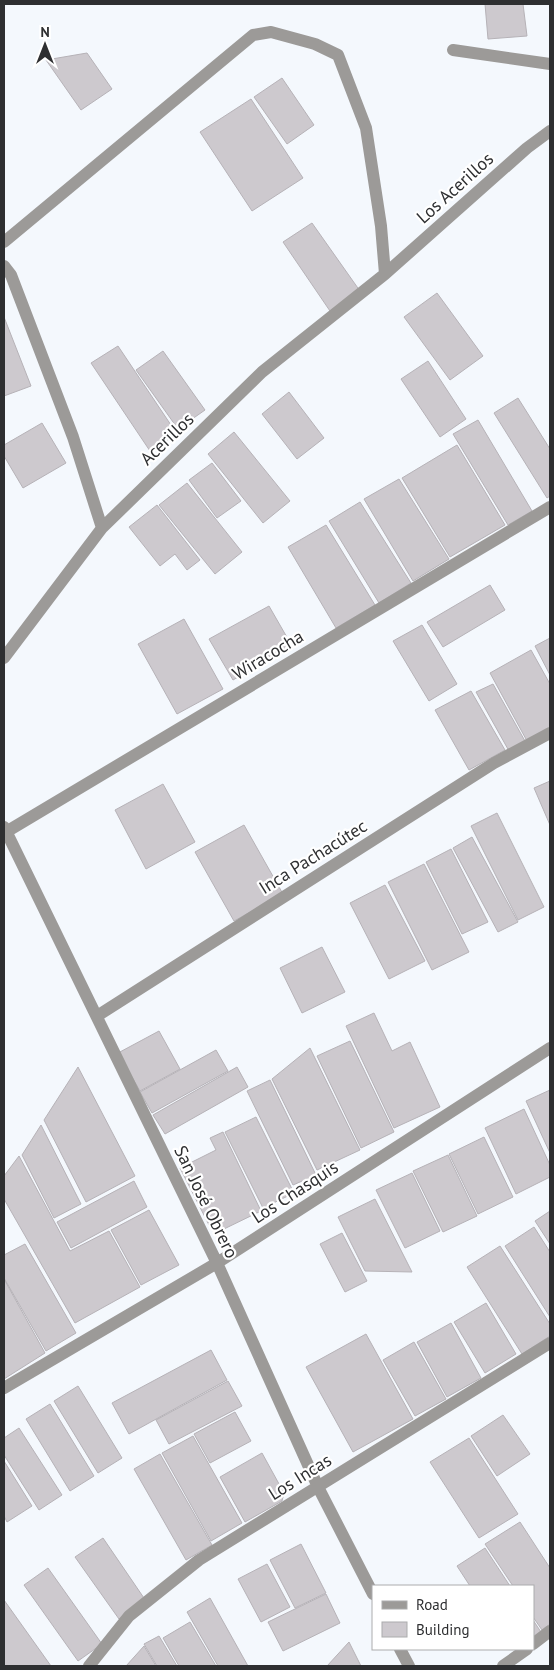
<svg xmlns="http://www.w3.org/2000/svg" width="554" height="1670" viewBox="0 0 554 1670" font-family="'PT Sans',sans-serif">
<rect width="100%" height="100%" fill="#f4f8fd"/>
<path fill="#cdc9ce" stroke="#b6b2b7" d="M 485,4 L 523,4 L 527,36 L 488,39 Z
M 87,53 L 112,89 L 81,110 L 46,60 Z
M 282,78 L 314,125 L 287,144 L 254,97 Z
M 251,99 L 303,178 L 252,211 L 200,132 Z
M 312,223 L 360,291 L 330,311 L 283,242 Z
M 437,293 L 483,356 L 450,380 L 404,317 Z
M 4,317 L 31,386 L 4,396 Z
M 118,346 L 177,434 L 150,451 L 91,363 Z
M 163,351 L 205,410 L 178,429 L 136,370 Z
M 428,361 L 466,419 L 440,437 L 401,379 Z
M 289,392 L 324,438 L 297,459 L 262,414 Z
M 518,398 L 550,449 L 550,496 L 547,498 L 494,413 Z
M 478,420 L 532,511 L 508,525 L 453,434 Z
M 42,423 L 66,463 L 23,488 L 4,456 L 4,445 Z
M 234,432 L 290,501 L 263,523 L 208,454 Z
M 457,445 L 505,525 L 450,557 L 402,478 Z
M 212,463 L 241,501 L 217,518 L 189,480 Z
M 399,479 L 449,559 L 413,581 L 364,499 Z
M 187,483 L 242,552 L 215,574 L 159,505 Z
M 360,502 L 411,583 L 379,603 L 329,521 Z
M 157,505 L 200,560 L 187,570 L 175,554 L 160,566 L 129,527 Z
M 326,525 L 375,605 L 336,628 L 288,547 Z
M 490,585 L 505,610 L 443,647 L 427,622 Z
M 269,606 L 292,646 L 233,680 L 209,639 Z
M 184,619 L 223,689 L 177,714 L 138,644 Z
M 422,625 L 457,684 L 429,701 L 393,641 Z
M 550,638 L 550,675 L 535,646 Z
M 531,650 L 550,684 L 550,728 L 527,741 L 490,673 Z
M 493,684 L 525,741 L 509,751 L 476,692 Z
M 471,691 L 505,750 L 469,770 L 435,710 Z
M 550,781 L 550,825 L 534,788 Z
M 163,784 L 195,842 L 146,869 L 115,810 Z
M 497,813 L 544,907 L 518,920 L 471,826 Z
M 244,825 L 283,894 L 234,921 L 195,852 Z
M 472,837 L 518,922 L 498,932 L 453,848 Z
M 451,849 L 488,922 L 462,934 L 426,862 Z
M 424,864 L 469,952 L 432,970 L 388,882 Z
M 385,885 L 425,961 L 389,979 L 350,903 Z
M 322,947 L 345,992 L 302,1013 L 280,968 Z
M 374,1013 L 392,1051 L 410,1042 L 440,1107 L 394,1128 L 346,1026 Z
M 159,1031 L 180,1069 L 140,1091 L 118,1053 Z
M 350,1041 L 394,1132 L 361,1148 L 317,1056 Z
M 310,1048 L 360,1150 L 317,1170 L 272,1079 Z
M 216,1050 L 228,1071 L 152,1113 L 140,1092 Z
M 78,1067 L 135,1176 L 86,1202 L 44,1120 Z
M 237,1067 L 248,1087 L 165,1134 L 153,1115 Z
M 270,1080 L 316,1175 L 293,1185 L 247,1091 Z
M 550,1090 L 550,1153 L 526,1101 Z
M 524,1109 L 550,1165 L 550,1177 L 516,1194 L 485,1128 Z
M 256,1117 L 294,1193 L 263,1208 L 225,1132 Z
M 41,1125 L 81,1204 L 54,1218 L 22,1155 Z
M 223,1132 L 261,1211 L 224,1229 L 209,1225 L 180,1168 L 216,1150 L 210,1138 Z
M 484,1137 L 513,1197 L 478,1214 L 449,1154 Z
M 448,1155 L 477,1216 L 443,1232 L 413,1171 Z
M 19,1156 L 70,1251 L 109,1231 L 140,1287 L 75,1323 L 4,1199 L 4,1176 Z
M 412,1173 L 440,1231 L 405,1248 L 376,1190 Z
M 134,1181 L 147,1207 L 71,1248 L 57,1222 Z
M 375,1199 L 412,1272 L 365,1271 L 338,1217 Z
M 149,1210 L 179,1265 L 141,1285 L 111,1230 Z
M 550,1211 L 550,1244 L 535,1221 Z
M 534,1227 L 550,1252 L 550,1317 L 505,1246 Z
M 342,1233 L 367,1281 L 345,1292 L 320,1244 Z
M 25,1244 L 76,1333 L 46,1351 L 4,1278 L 4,1255 Z
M 500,1246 L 550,1324 L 550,1336 L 522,1354 L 467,1267 Z
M 4,1279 L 45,1353 L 4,1379 Z
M 486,1303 L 516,1354 L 485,1373 L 454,1322 Z
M 451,1323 L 481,1378 L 447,1397 L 417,1342 Z
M 366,1334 L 413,1419 L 353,1452 L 306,1367 Z
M 414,1342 L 446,1399 L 415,1416 L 383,1360 Z
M 211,1350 L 227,1380 L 129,1434 L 112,1403 Z
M 228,1381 L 242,1406 L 169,1444 L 156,1420 Z
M 78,1386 L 122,1458 L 98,1473 L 54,1401 Z
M 50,1404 L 94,1476 L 70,1491 L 26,1419 Z
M 235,1412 L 251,1441 L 210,1463 L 194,1434 Z
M 503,1415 L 530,1454 L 497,1476 L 471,1436 Z
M 19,1428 L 62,1495 L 39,1510 L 4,1455 L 4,1438 Z
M 193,1436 L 242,1523 L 211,1541 L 162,1453 Z
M 469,1438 L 518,1514 L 479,1538 L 430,1462 Z
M 262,1453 L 284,1493 L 282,1501 L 245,1522 L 220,1477 Z
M 160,1454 L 212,1545 L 186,1560 L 134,1469 Z
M 4,1461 L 32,1506 L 7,1522 L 4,1516 Z
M 520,1522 L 550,1568 L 550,1624 L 542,1630 L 533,1617 L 533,1586 L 513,1586 L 485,1544 Z
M 103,1538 L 146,1601 L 119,1619 L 75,1557 Z
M 301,1544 L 326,1593 L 295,1608 L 270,1560 Z
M 485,1548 L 510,1586 L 470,1586 L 457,1566 Z
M 267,1564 L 290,1607 L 261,1622 L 238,1579 Z
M 48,1568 L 102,1644 L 78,1661 L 24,1585 Z
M 326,1594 L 340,1623 L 283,1651 L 268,1622 Z
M 210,1598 L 248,1666 L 218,1666 L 187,1612 Z
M 4,1600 L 51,1666 L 4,1666 Z
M 533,1620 L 543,1635 L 533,1642 Z
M 190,1622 L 216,1666 L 179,1666 L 163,1638 Z
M 159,1636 L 177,1666 L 157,1666 L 144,1644 Z
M 349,1642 L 361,1666 L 327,1666 Z
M 144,1646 L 156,1666 L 126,1666 Z"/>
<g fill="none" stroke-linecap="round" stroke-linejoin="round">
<path stroke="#9c9a98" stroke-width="12" d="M 453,50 L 550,64
M 4,242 L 253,35 L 271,32 L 315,44 L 338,55 L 366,128 L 381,226 L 385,274
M 4,266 L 11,275 L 73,437 L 102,528
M 4,658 L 102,528 L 262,372 L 385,274 L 527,148 L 550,131
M 4,827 L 217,1263 L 318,1487 L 373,1594
M 6,832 L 550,507
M 97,1016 L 494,763 L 550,733
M 4,1388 L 217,1263 L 550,1048
M 533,1644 L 550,1631
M 400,1649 L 409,1666
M 89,1666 L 129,1616 L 199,1560 L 550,1343
M 503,1666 L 527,1649"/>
</g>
<g text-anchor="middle" stroke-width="4.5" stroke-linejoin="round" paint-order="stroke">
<g font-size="18" fill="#2e2f31" stroke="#fff">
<text transform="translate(455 188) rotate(-42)" y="6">Los Acerillos</text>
<text transform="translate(167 439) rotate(-44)" y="6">Acerillos</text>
<text transform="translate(268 655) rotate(-31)" y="6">Wiracocha</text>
<text transform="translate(313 857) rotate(-32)" y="6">Inca Pachacútec</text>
<text transform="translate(295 1192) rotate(-33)" y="6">Los Chasquis</text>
<text transform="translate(206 1202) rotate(64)" y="6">San José Obrero</text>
<text transform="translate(300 1477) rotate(-32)" y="6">Los Incas</text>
</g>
</g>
<rect width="554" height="1670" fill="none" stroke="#2e2f31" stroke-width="10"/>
<rect x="372" y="1585" width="162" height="65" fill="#ffffff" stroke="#abacad"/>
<rect x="382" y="1601" width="25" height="8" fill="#9c9a98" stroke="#abacad"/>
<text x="416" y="1610" font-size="15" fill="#2e2f31">Road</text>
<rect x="382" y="1622" width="25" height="15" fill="#cdc9ce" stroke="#abacad"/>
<text x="416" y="1635" font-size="15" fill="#2e2f31">Building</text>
<g transform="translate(45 45)" stroke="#ffffff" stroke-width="4" paint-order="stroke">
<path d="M0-4L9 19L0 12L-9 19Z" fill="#2e2f31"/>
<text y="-8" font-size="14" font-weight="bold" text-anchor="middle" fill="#2e2f31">N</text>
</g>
</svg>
